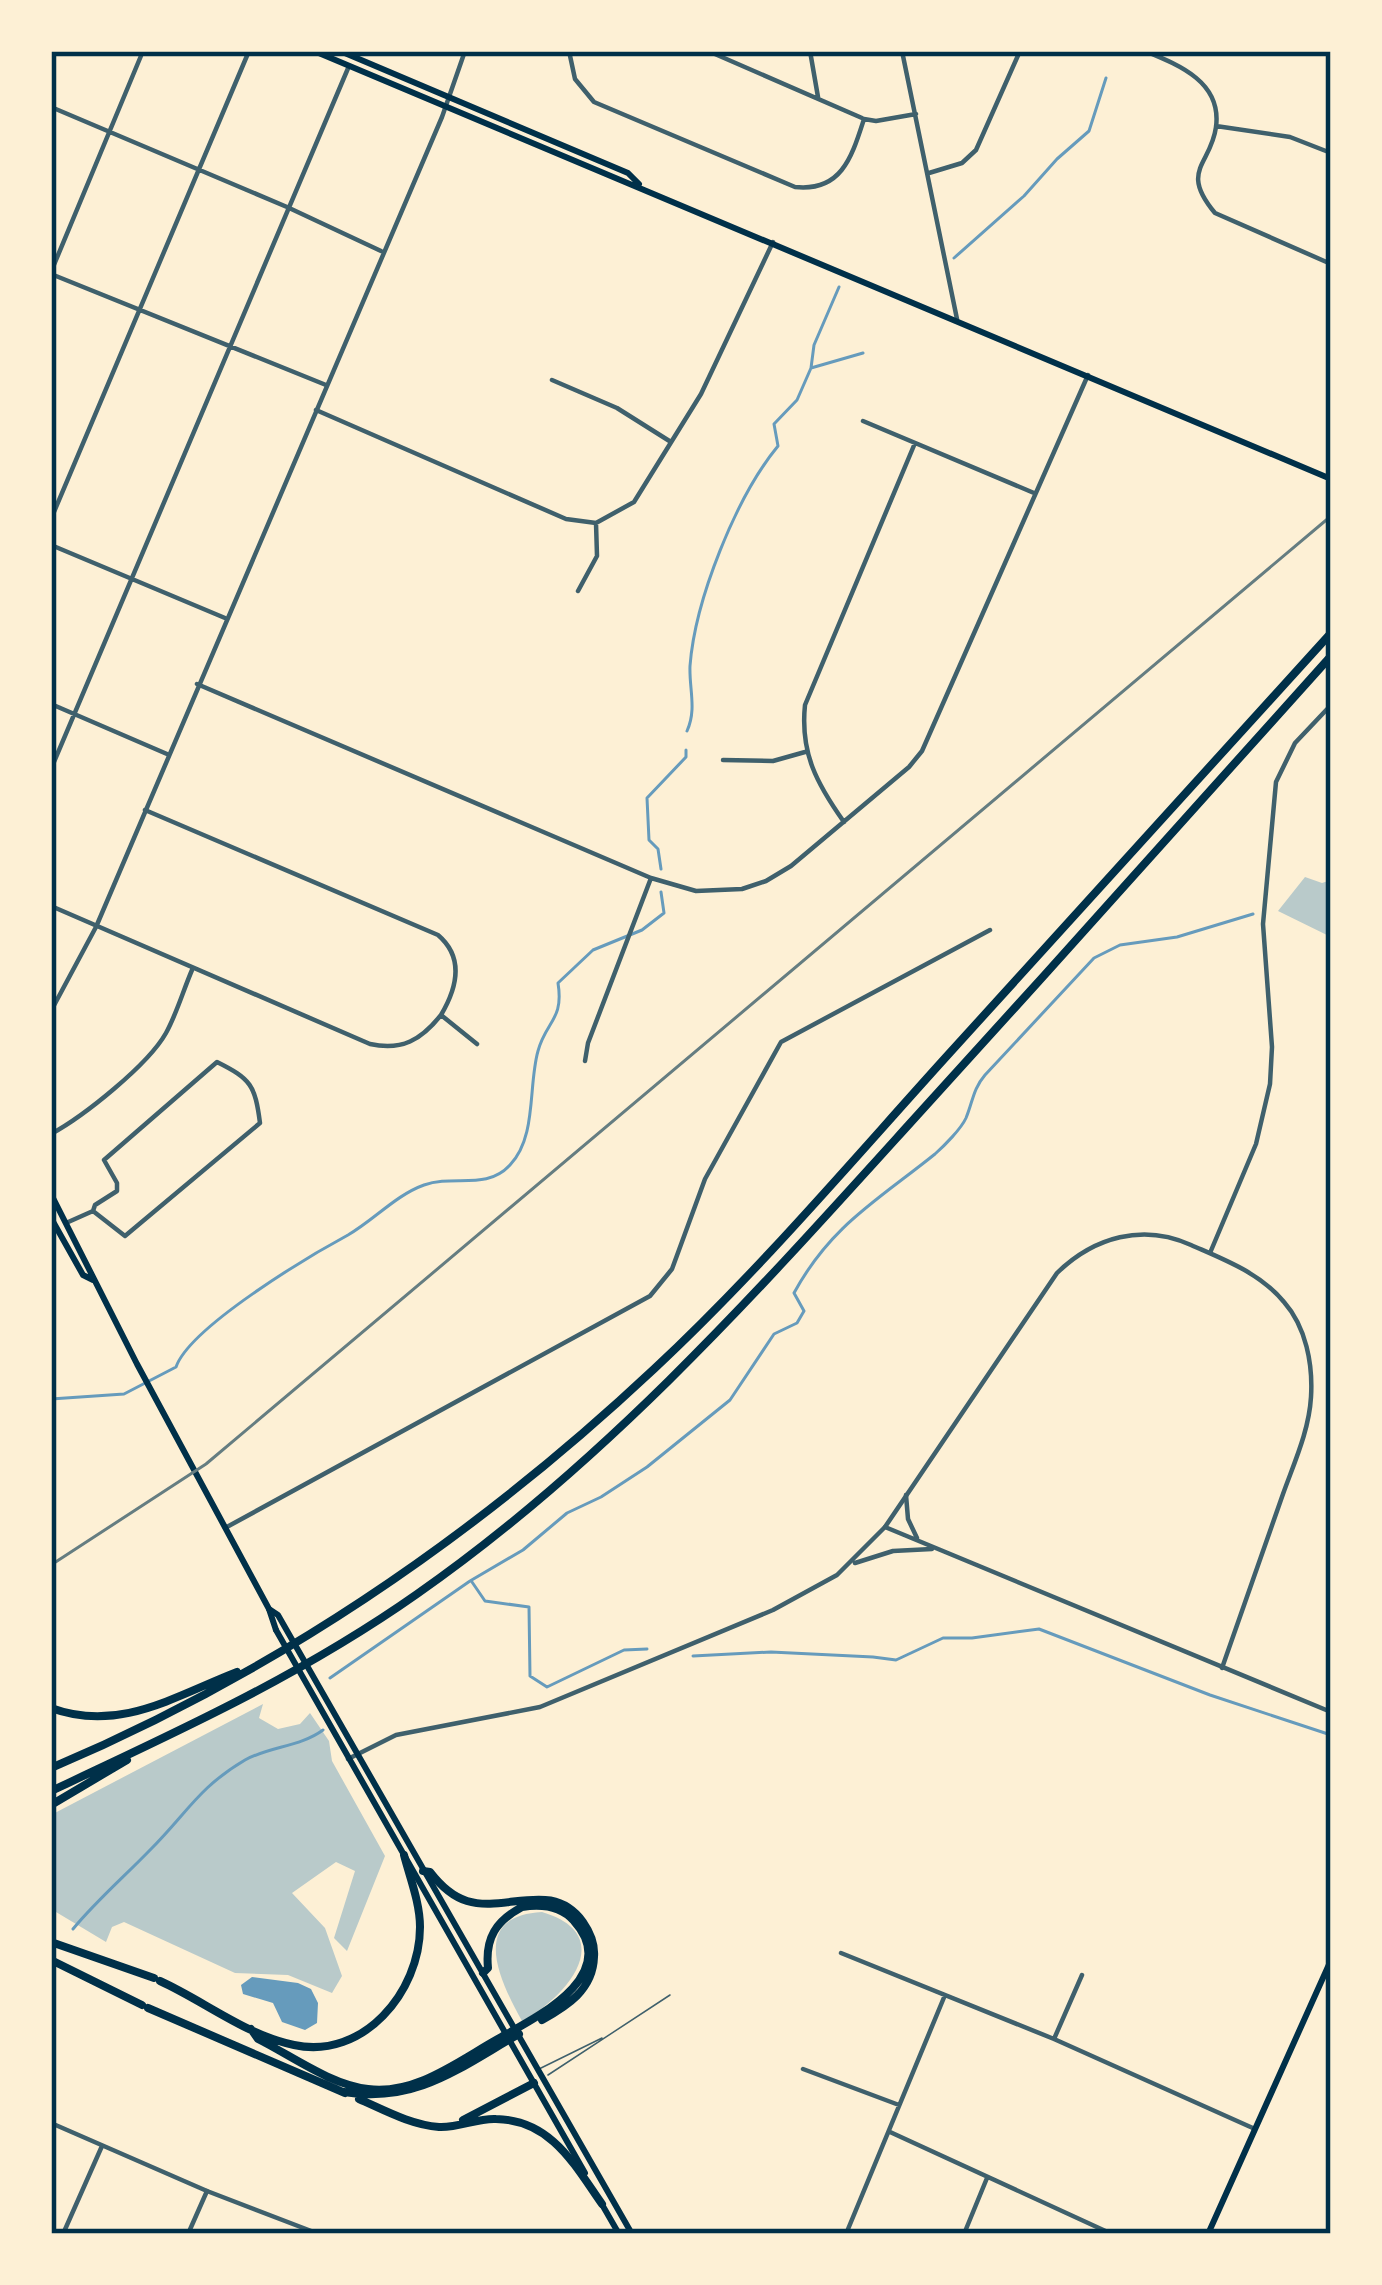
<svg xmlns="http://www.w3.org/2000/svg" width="1382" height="2285" font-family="Ubuntu,sans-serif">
  <rect width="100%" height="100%" fill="#fdf0d5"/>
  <path fill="#b9caca" d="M1305,877L1322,883L1331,880V937L1278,911Z
    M263,1704L259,1718L278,1729L300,1724L310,1713L329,1741L332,1761L385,1856L347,1951L334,1938L355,1871L336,1862L292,1893L325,1928L342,1976L332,1993L288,1975L235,1973L124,1922L112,1927L106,1942L51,1909V1815Z
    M542,1912C620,1935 566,1998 522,2021C501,1983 467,1916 542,1912Z"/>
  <path fill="#669bbc" d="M252,1977L298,1983L311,1989L318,2003L317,2023L305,2030L282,2022L273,2003L243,1994L241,1985Z"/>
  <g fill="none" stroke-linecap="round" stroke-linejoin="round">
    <path stroke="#669bbc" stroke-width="3" d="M954,258L1024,196L1057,159L1089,131L1106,78
      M811,368L814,345L839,287
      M687,731C697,709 689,689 690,666C695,600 736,497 778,446L774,424L797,400L811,368L863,353
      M661,869L658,849L649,840L647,798L686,757V750
      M51,1399L124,1394L176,1367C190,1327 309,1256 348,1235C374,1220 396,1195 424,1185C454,1174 486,1191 510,1165C537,1137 528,1086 538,1051C546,1021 564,1020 558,983L593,950L642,930L664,913L661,892
      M472,1582L485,1601L529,1607L530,1676L547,1687L624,1650L647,1649
      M693,1656L771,1652L873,1657L896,1660L943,1638H972L1039,1629L1210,1695L1331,1735
      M330,1678L470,1581L523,1550L567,1513L601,1497L647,1467L730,1400L774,1334L797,1323L804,1311L794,1293C831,1225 878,1200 935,1154C944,1146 961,1129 966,1118C973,1101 973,1089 985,1075L1094,958L1120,945L1177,937L1253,914
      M73,1929C97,1900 125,1876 151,1849C187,1813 199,1787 245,1760C270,1746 300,1747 323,1730"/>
    <path stroke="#3f606c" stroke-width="1.5" d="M539,2069L602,2038
      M548,2075L670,1995"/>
    <path stroke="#3f606c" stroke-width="4.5" d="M569,51L575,79L594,102L795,187C842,192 852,156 864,119L876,121L916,114
      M708,51L862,118
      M810,51L818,97
      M902,51L957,319
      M1145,51C1179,65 1222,82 1216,127C1211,165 1179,170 1215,213L1331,264
      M51,107L287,207L381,251
      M1216,126L1290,137L1331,153
      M929,173L962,163L976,150L1020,51
      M51,272L143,51
      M51,274L326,385
      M552,380L617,408L671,442
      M316,410L566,519L596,523L634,502L701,394L773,242
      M863,421L1034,493
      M51,519L249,51
      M51,545L225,618
      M578,591L597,556L596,523
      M197,684L651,878L696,891L742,889L766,881L791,866L909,767L922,751L1088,375
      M51,704L167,754
      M723,760L773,761L805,752
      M51,769L349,66
      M145,810L438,935C465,958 457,988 441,1015L477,1044
      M844,822C817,784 800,753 805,705L915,443
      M51,906L370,1044C402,1051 421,1040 441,1015
      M585,1061L588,1043L651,878
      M51,1134C84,1116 148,1065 166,1033C177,1013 183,991 192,970
      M66,1223L93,1211L95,1205L117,1191V1183L104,1160L217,1062C251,1079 255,1085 260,1123L125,1236L93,1211
      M1210,1253L1256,1144L1270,1084L1272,1047L1263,924L1276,782L1295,743L1331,705
      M885,1527L1057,1273C1094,1237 1143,1223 1191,1245C1225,1260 1260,1273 1284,1302C1306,1327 1313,1364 1311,1397C1309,1431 1294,1463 1283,1494C1263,1552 1242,1610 1222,1668
      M225,1528L650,1296L672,1269L705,1179L781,1042L990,930
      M841,1953L1054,2039L1255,2129
      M1054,2039L1082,1975
      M803,2069L899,2105
      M890,2132L1112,2234
      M51,2233L54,2234
      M63,2234L102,2146
      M188,2234L207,2191
      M846,2234L945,1995
      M964,2234L987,2178"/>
    <path stroke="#3f606c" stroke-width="4.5" d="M51,1011L96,927L442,117L465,51
      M906,1495L908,1519L917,1538
      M855,1563L893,1551L932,1549
      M348,1759L396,1735L540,1707L773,1610L837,1575L885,1527L1331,1712
      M51,2123L207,2191L319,2234"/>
    <path stroke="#003049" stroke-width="6" d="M1208,2234L1331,1960"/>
    <path stroke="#003049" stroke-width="6" d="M314,51L1331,479
      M340,51L628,173L639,184
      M269,1609L276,1630"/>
    <path stroke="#003049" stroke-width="6" d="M51,1194L137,1364L269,1609L278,1615L632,2234
      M51,1218L83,1275L93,1280
      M276,1630L585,2173
      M600,2201L619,2234"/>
    <path stroke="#003049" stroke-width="8" d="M51,1708C119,1733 175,1696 237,1672
      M51,1768C275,1673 477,1535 654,1369C758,1272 851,1162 946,1057C1074,915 1203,774 1331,633
      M51,1791C177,1732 302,1675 417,1594C606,1462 759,1290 913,1120C1053,966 1192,812 1331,656
      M51,1805L127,1760
      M423,1871L430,1872C440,1885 451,1896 467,1901C507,1913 552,1879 583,1922C590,1932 595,1945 594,1957C593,1990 567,2006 542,2020
      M51,1942L154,1978
      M51,1960L142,2005
      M160,1981C204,2001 246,2035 294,2045C363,2060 420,1992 420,1927C420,1903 410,1878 404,1855
      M148,2008L345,2093
      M251,2029L258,2039C292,2056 331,2085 368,2089C415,2095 457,2062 496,2040C533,2019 624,1976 574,1921C561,1906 541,1904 522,1907C496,1921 485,1938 488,1968L483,1973
      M344,2092C416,2104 459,2068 519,2034
      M359,2099C384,2110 411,2125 439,2127C459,2128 477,2118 496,2119C551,2120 574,2164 602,2204
      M463,2120L534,2083"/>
    <path stroke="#657d81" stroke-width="3" d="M51,1565L206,1464L1331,516"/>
  </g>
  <rect width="1382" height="2285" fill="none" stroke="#fdf0d5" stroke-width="108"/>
  <rect x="54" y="54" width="1274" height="2177" fill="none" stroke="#003049" stroke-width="4.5"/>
</svg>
